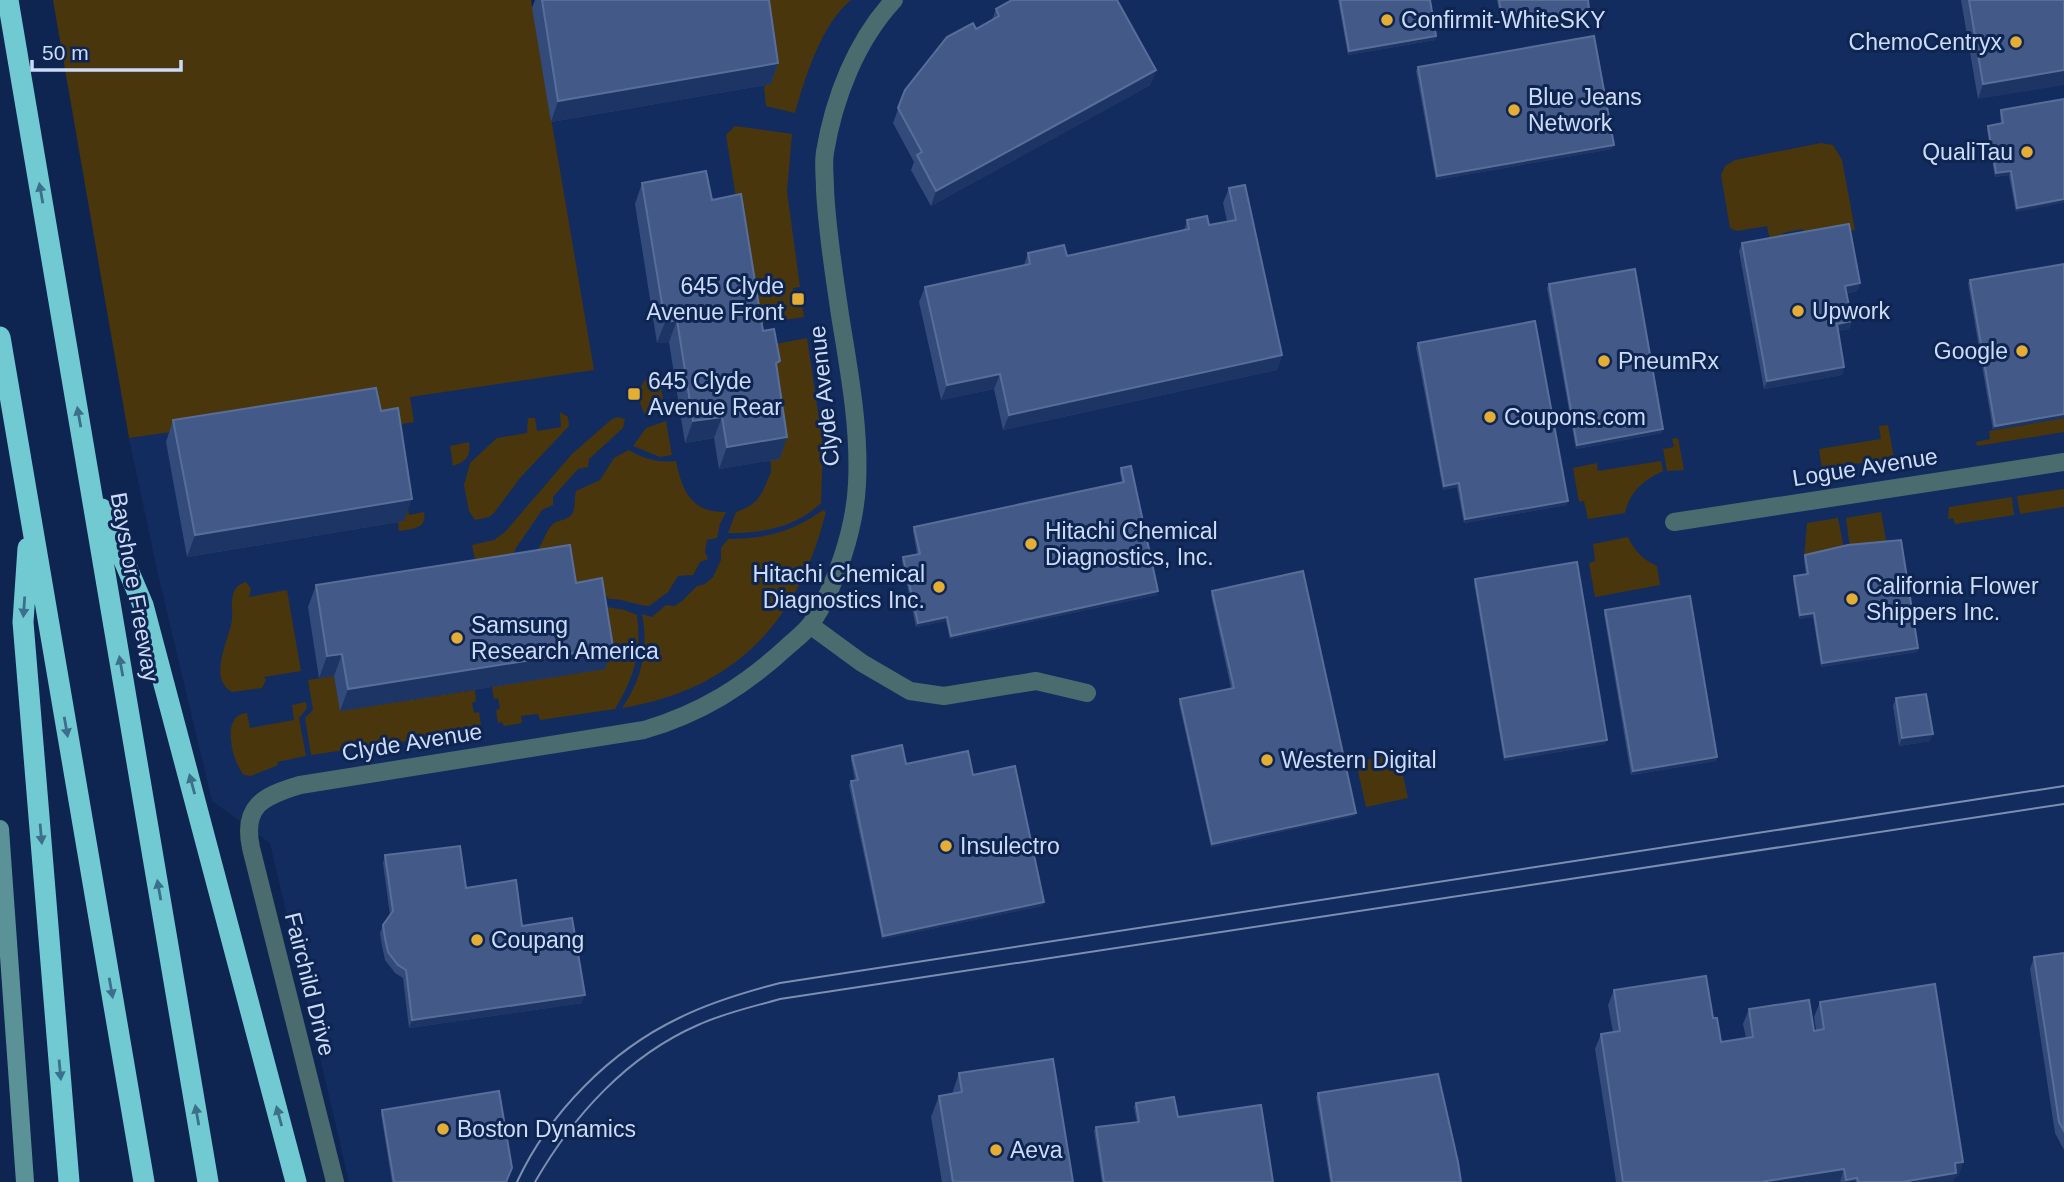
<svg xmlns="http://www.w3.org/2000/svg" width="2064" height="1182" font-family="Helvetica,sans-serif">
  <rect width="100%" height="100%" fill="#0f2551"/>
  <path fill="#132c5f" d="M579,0H2064V1182H349L270,843L212,801L158,574L129,438L581,365L566,210L532,8Z"/>
  <path fill="#49360c" d="M53,0H531L594,370L410,397L414,422L396,425L409,515L424,512C427,529 413,529 399,531L398,522L404,520L367,404L129,438Z
    M757,0H851C822,23 805,77 795,113L766,106L764,86L770,84Z
    M735,126L792,134L787,191L800,287L793,288L795,304L802,303L804,317L756,324L726,135Z
    M1821,143L1833,145L1842,160L1855,230L1806,239L1803,229L1783,233L1784,243L1771,245L1767,226L1737,231L1730,228L1721,175L1725,166L1735,160Z
    M807,338L823,446L821,503C794,528 764,533 728,533L736,512C760,504 762,493 771,472L765,346Z
    M655,372L659,374L664,406L650,415L644,413C636,398 639,379 655,372Z
    M560,412L568,417L569,426L520,478L494,513L489,517L475,520L469,511L464,485L470,463L497,438L527,433L528,418H535L537,431L561,427Z
    M618,417L625,419L623,428L589,459L588,467L578,469L553,497V505L542,510L516,548L509,563L477,570L472,545L494,540L505,532L572,454L612,419Z
    M2064,418V432L1977,446L1976,442L1990,439L1989,431Z
    M666,421L672,455L660,457L633,446L646,428Z
    M1888,425L1894,458L1822,469L1819,449L1881,439L1879,426Z
    M1678,438L1684,470L1667,471L1663,449L1674,447L1672,439Z
    M469,442C471,457 466,461 453,466L450,446Z
    M629,450C644,459 658,463 676,461C682,490 691,513 726,512L720,524L717,538L707,540L705,552L708,559L700,562L693,575L678,576L668,592L649,606C635,605 622,598 609,599L603,593L580,584L533,554C544,546 543,534 552,525C558,519 567,521 572,514C576,508 574,498 576,491L600,480L614,458Z
    M1661,461L1663,471C1644,480 1630,491 1625,513L1588,519L1584,501L1579,502L1573,468L1597,463L1598,471Z
    M2064,489V507L2020,514L2017,496Z
    M2012,497L2014,515L1955,524L1953,518L1948,519L1949,507Z
    M823,510L826,512L824,519C796,625 732,690 622,708C642,679 649,648 642,614L652,617L666,605L674,606L681,602L697,586L705,584L713,577L721,560V548L728,539C767,538 790,533 823,510Z
    M1881,512L1887,546L1850,548L1846,518Z
    M1838,518L1844,549L1804,559L1807,523Z
    M1628,537C1634,551 1644,560 1657,566L1660,585L1595,597L1589,563L1595,561L1593,544Z
    M246,582L251,589L249,597L287,590L301,671L264,677L266,680L262,688L232,692C207,678 229,641 232,620C233,611 230,601 234,592C236,586 240,584 246,582Z
    M606,607L625,610L637,615C642,651 634,678 615,709L540,720L538,714L521,716L522,723L504,726L502,722L498,723L496,710L500,709L498,698L494,699L492,687L605,669Z
    M334,676L341,711L475,690L476,701L472,703L474,713L479,712L481,725L476,726V731L311,755L305,718L313,710L308,680Z
    M306,702L307,708L299,718L306,756L277,762L278,765L251,776L244,775C232,762 220,714 247,713L250,728L294,720L292,705Z
    M1398,753L1408,798L1366,807L1356,762Z"/>
  <g fill="none" stroke-linecap="round" stroke-linejoin="round">
    <path stroke="#4a6c6e" stroke-width="18" d="M1674,522L2064,462
      M810,625L862,663L910,691L944,696L1036,681L1087,693
      M335,1182L251,848C242,806 263,796 300,785L644,730C701,713 745,686 788,646C796,639 805,632 811,624C836,587 855,528 857,484C860,428 849,371 840,315C834,273 827,232 825,189C825,177 823,164 825,152C834,98 856,41 894,0"/>
    <path stroke="#5b9297" stroke-width="18" d="M0,829L25,1182"/>
    <path stroke="#71cad2" stroke-width="21" d="M8,0L208,1182
      M0,337L144,1182
      M102,509L143,605L296,1182
      M28,548L23,622L69,1182"/>
    <path stroke="#7c8eb1" stroke-width="2" d="M517,1182C549,1113 610,1051 679,1018C711,1002 745,992 780,983L2064,786
      M535,1182C573,1116 627,1056 698,1025C724,1013 752,1007 780,999L2064,804"/>
  </g>
  <path fill="#334b7a" d="M535,0H769L778,63L771,84L551,122L532,8Z
    M1338,0H1430L1436,36L1435,40L1348,55Z
    M1497,0H1588L1589,9L1588,12L1502,27Z
    M1961,0H2064L1978,99Z
    M996,9L1156,70L1150,85L931,206L911,170L914,162L893,123L905,90L976,29L992,20Z
    M1418,67L1612,149L1436,180L1416,71Z
    M2064,99L2016,212L2009,175L1995,177L1987,130L1988,126L2001,124L2000,114L2001,110Z
    M642,183L712,200L777,369L787,437L780,459L719,469L714,438L685,443L669,342L657,343L635,204Z
    M1229,188L1282,355L1277,370L1003,430L994,389L941,400L919,302L925,287L1024,265L1028,253L1067,256L1184,231L1187,220L1209,225L1227,221L1223,203Z
    M1742,243L1860,283L1857,291L1847,293L1852,321L1849,329L1838,331L1844,367L1842,375L1764,389L1739,251Z
    M2064,264L1993,430L1968,283L1970,280Z
    M1549,284L1662,433L1576,449L1547,288Z
    M1418,343L1567,505L1464,523L1457,487L1443,490L1416,347Z
    M173,420L404,521L187,557L166,442Z
    M1121,468L1157,595L950,639L946,621L916,627L902,561L903,557L917,554L913,531L914,527L1122,483L1120,472Z
    M1805,555L1918,648L1917,652L1821,667L1813,617L1799,619L1793,580L1794,576L1806,574L1804,559Z
    M1475,579L1605,744L1504,761L1474,583Z
    M576,583L613,647L605,669L340,711L334,676L319,678L308,607L316,585Z
    M1212,591L1356,813L1354,816L1211,847L1179,703L1180,699L1231,688L1211,595Z
    M1605,610L1716,761L1631,775L1604,614Z
    M1896,698L1930,741L1899,746L1893,706Z
    M852,756L973,775L1044,902L1042,906L882,939L849,785L851,781L855,780L851,760Z
    M385,855L466,888L522,926L582,1003L409,1028L403,978L395,973L385,960L382,946L380,933L383,925L390,915L383,863Z
    M2064,953V1150L2055,1133L2030,969L2034,957Z
    M1614,990L1713,1018L1721,1042L1746,1038L1743,1024L1749,1009L1814,1031L1816,1030L1814,1017L1820,1002L1963,1162L1958,1177H1955L1953,1182H1616L1595,1049L1601,1034L1613,1032L1608,1005Z
    M959,1073L1073,1182H942L931,1117L939,1096L952,1094Z
    M1318,1093L1461,1182H1330L1316,1097Z
    M1136,1103L1178,1117L1273,1182H1102L1094,1131L1096,1127L1137,1123L1134,1107Z
    M382,1110L506,1182H392L381,1114Z"/>
  <path fill="#1d3564" d="M1589,9L1588,12L1502,27L1503,23Z
    M1436,36L1435,40L1348,55L1349,51Z
    M778,63L771,84L551,122L558,101Z
    M1156,70L1150,85L931,206L936,191Z
    M2064,70V85L1978,99L1983,84Z
    M1614,145L1612,149L1436,180L1437,176Z
    M2011,171L2009,175L1995,177L1996,173Z
    M2064,199V203L2016,212L2017,208Z
    M1860,283L1857,291L1843,293L1845,286Z
    M677,320L669,342L657,343L665,322Z
    M1852,321L1849,329L1834,332L1837,324Z
    M1282,355L1277,370L1003,430L1009,415Z
    M1844,367L1842,375L1764,389L1767,381Z
    M1000,374L994,389L941,400L947,385Z
    M2064,414V418L1993,430L1995,426Z
    M722,417L714,438L685,443L693,421Z
    M1663,429L1662,433L1576,449L1577,445Z
    M787,437L780,459L719,469L727,447Z
    M1459,483L1457,487L1443,490L1444,486Z
    M412,499L404,521L187,557L195,535Z
    M1568,501L1567,505L1464,523L1465,519Z
    M1158,591L1157,595L950,639L951,636Z
    M1814,613L1813,617L1799,619L1800,615Z
    M947,617L946,621L916,627L918,623Z
    M613,647L605,669L340,711L348,689Z
    M1918,648L1917,652L1821,667L1822,663Z
    M342,654L334,676L319,678L327,656Z
    M1933,734L1930,741L1899,746L1902,738Z
    M1607,740L1605,744L1504,761L1505,757Z
    M1717,757L1716,761L1631,775L1633,771Z
    M1356,813L1354,816L1211,847L1212,844Z
    M1044,902L1042,906L882,939L883,936Z
    M585,995L582,1003L409,1028L412,1020Z
    M1963,1162L1958,1177H1955L1953,1182H1902L1955,1163Z
    M1844,1169L1840,1182H1761Z
    M1857,1178L1856,1182H1845L1846,1180Z"/>
  <path fill="#435a88" stroke="#586e9a" stroke-width="2" d="M542,0H769L778,63L558,101Z
    M1012,0H1117L1156,70L936,191L917,155L922,152L898,108L905,90L947,37L973,23L976,29L999,16L996,9Z
    M1340,0H1430L1436,36L1349,51Z
    M1499,0H1588L1589,9L1503,23Z
    M1969,0H2064V70L1983,84Z
    M1594,36L1614,145L1437,176L1418,67Z
    M2064,99V199L2017,208L2011,171L1996,173L1988,126L2003,123L2001,110Z
    M706,171L712,200L741,194L763,331L774,329L780,361L776,363L787,437L727,447L722,417L693,421L677,320L665,322L642,183Z
    M1245,185L1282,355L1009,415L1000,374L947,385L925,287L1030,264L1028,253L1064,245L1067,256L1189,229L1187,220L1207,216L1209,225L1236,220L1229,188Z
    M1849,224L1860,283L1845,286L1852,321L1837,324L1844,367L1767,381L1742,243Z
    M2064,264V414L1995,426L1970,280Z
    M1635,269L1663,429L1577,445L1549,284Z
    M1535,321L1568,501L1465,519L1459,483L1444,486L1418,343Z
    M376,388L381,411L398,408L412,499L195,535L173,420Z
    M1131,466L1158,591L951,636L947,617L918,623L903,557L920,554L914,527L1124,482L1121,468Z
    M1901,540L1918,648L1822,663L1814,613L1800,615L1794,576L1808,574L1805,555L1848,545Z
    M570,545L576,583L602,578L613,647L348,689L342,654L327,656L316,585Z
    M1577,562L1607,740L1505,757L1475,579Z
    M1303,571L1356,813L1212,844L1180,699L1234,688L1212,591Z
    M1690,596L1717,757L1633,771L1605,610Z
    M1926,694L1933,734L1902,738L1896,698Z
    M902,745L906,764L968,751L973,775L1015,766L1044,902L883,936L851,781L858,780L852,756Z
    M460,846L466,888L516,880L522,926L572,918L585,995L412,1020L406,970L398,965L388,952L385,938L383,925L393,911L385,855Z
    M2064,953V1131L2059,1122L2034,957Z
    M1706,976L1713,1018H1717L1721,1042L1753,1037L1749,1009L1809,1000L1814,1031L1824,1029L1820,1002L1935,984L1963,1162L1955,1163L1956,1173L1902,1182H1858L1857,1178L1846,1180L1844,1169L1761,1182H1623L1601,1034L1620,1031L1614,990Z
    M1053,1059L1073,1182H953L939,1096L962,1092L959,1073Z
    M1438,1074L1458,1162L1461,1182H1332L1318,1093Z
    M499,1091L512,1168L506,1182H394L382,1110Z
    M1174,1097L1178,1117L1261,1105L1273,1182H1104L1096,1127L1139,1122L1136,1103Z"/>
  <defs><path id="oneway-solid" d="M-6-.8H1V-3.2L6.5 0L1 3.2V.8H-6Z" transform="scale(1.75)"/></defs>
  <g fill="#3b6f8b">
    <use href="#oneway-solid" transform="translate(41 193) rotate(-100)"/>
    <use href="#oneway-solid" transform="translate(79 417) rotate(-100)"/>
    <use href="#oneway-solid" transform="translate(24 607) rotate(94)"/>
    <use href="#oneway-solid" transform="translate(121 666) rotate(-100)"/>
    <use href="#oneway-solid" transform="translate(66 727) rotate(80)"/>
    <use href="#oneway-solid" transform="translate(192 784) rotate(-105)"/>
    <use href="#oneway-solid" transform="translate(41 834) rotate(85)"/>
    <use href="#oneway-solid" transform="translate(159 890) rotate(-100)"/>
    <use href="#oneway-solid" transform="translate(111 988) rotate(80)"/>
    <use href="#oneway-solid" transform="translate(60 1070) rotate(85)"/>
    <use href="#oneway-solid" transform="translate(197 1115) rotate(-100)"/>
    <use href="#oneway-solid" transform="translate(279 1116) rotate(-105)"/>
  </g>
  <g fill="#e4ae35" stroke="#0f2551" stroke-width="2.5">
    <circle cx="1387" cy="20" r="7"/>
    <circle cx="2016" cy="42" r="7"/>
    <circle cx="1514" cy="110" r="7"/>
    <circle cx="2027" cy="152" r="7"/>
    <rect x="791" y="292" width="14" height="14" rx="3.5"/>
    <circle cx="1798" cy="311" r="7"/>
    <circle cx="2022" cy="351" r="7"/>
    <circle cx="1604" cy="361" r="7"/>
    <rect x="627" y="387" width="14" height="14" rx="3.5"/>
    <circle cx="1490" cy="417" r="7"/>
    <circle cx="1031" cy="544" r="7"/>
    <circle cx="939" cy="587" r="7"/>
    <circle cx="1852" cy="599" r="7"/>
    <circle cx="457" cy="638" r="7"/>
    <circle cx="1267" cy="760" r="7"/>
    <circle cx="946" cy="846" r="7"/>
    <circle cx="477" cy="940" r="7"/>
    <circle cx="443" cy="1129" r="7"/>
    <circle cx="996" cy="1150" r="7"/>
  </g>
  <g text-anchor="middle" dominant-baseline="central" stroke-width="6" stroke-linejoin="round" paint-order="stroke">
    <g font-size="23" fill="#ccdbf8" stroke="#0f2551" text-anchor="start">
      <text x="1401" y="20">Confirmit-WhiteSKY</text>
      <text x="2002" y="42" text-anchor="end">ChemoCentryx</text>
      <text x="1528" y="97">Blue Jeans<tspan x="1528" dy="26">Network</tspan></text>
      <text x="2013" y="152" text-anchor="end">QualiTau</text>
      <text x="784" y="286" text-anchor="end">645 Clyde<tspan x="784" dy="26">Avenue Front</tspan></text>
      <text x="1812" y="311">Upwork</text>
      <text x="2008" y="351" text-anchor="end">Google</text>
      <text x="1618" y="361">PneumRx</text>
      <text x="648" y="381">645 Clyde<tspan x="648" dy="26">Avenue Rear</tspan></text>
      <text x="1504" y="417">Coupons.com</text>
      <text x="1045" y="531">Hitachi Chemical<tspan x="1045" dy="26">Diagnostics, Inc.</tspan></text>
      <text x="925" y="574" text-anchor="end">Hitachi Chemical<tspan x="925" dy="26">Diagnostics Inc.</tspan></text>
      <text x="1866" y="586">California Flower<tspan x="1866" dy="26">Shippers Inc.</tspan></text>
      <text x="471" y="625">Samsung<tspan x="471" dy="26">Research America</tspan></text>
      <text x="1281" y="760">Western Digital</text>
      <text x="960" y="846">Insulectro</text>
      <text x="491" y="940">Coupang</text>
      <text x="457" y="1129">Boston Dynamics</text>
      <text x="1010" y="1150">Aeva</text>
    </g>
    <g font-size="23" fill="#ccdbf8" stroke="#0f2551">
      <text transform="translate(824 396) rotate(-96)">Clyde Avenue</text>
      <text transform="translate(1865 467) rotate(-9)">Logue Avenue</text>
      <text transform="translate(135 587) rotate(80)">Bayshore Freeway</text>
      <text transform="translate(412 742) rotate(-9)">Clyde Avenue</text>
      <text transform="translate(310 984) rotate(76)">Fairchild Drive</text>
    </g>
  </g>
  <path d="M32 60v10h149v-10" fill="none" stroke="#ccdbf8" stroke-width="3.5"/>
  <text x="42" y="60" font-size="21" fill="#ccdbf8" stroke="#0f2551" stroke-width="5" paint-order="stroke">50 m</text>
</svg>
